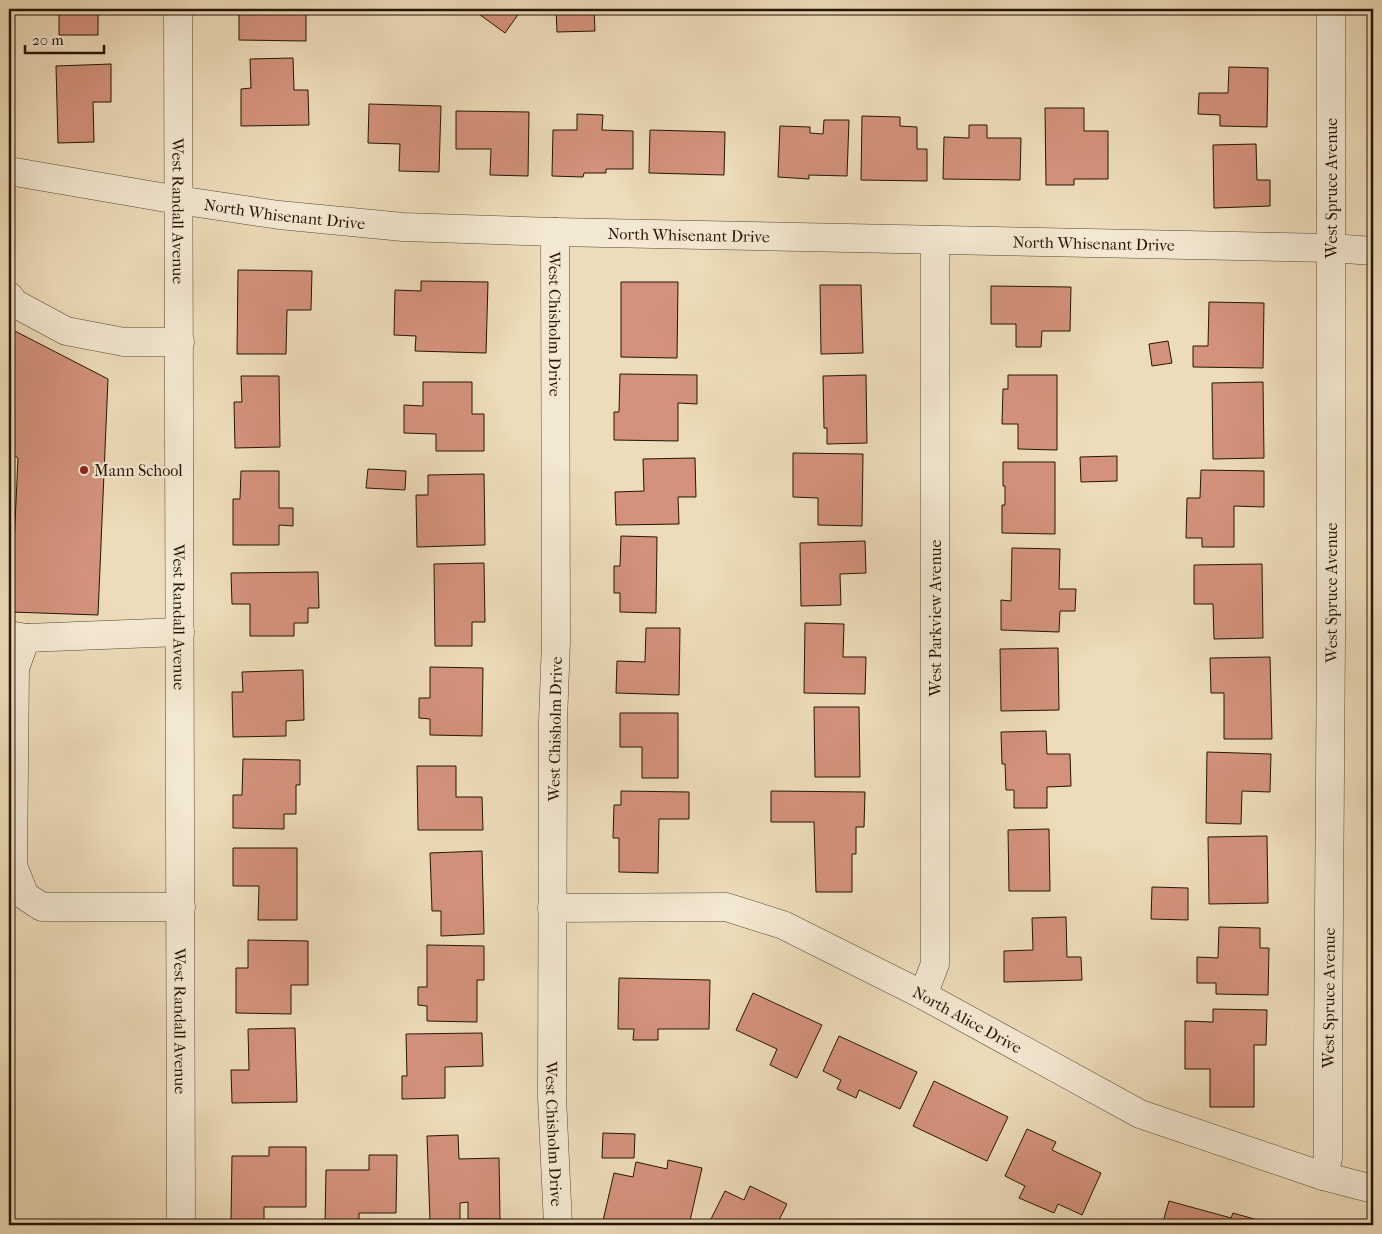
<svg xmlns="http://www.w3.org/2000/svg" width="1382" height="1234" font-family="'IM FELL French Canon',serif">
  <rect width="100%" height="100%" fill="#eddcb9"/>
  <filter id="stains"><feTurbulence type="fractalNoise" baseFrequency=".004" numOctaves="4"/><feColorMatrix values="0 0 0 0 .2 0 0 0 0 .09 0 0 0 0 .02 0 0 0 .5 -.17"/></filter>
  <radialGradient id="worn" r=".72"><stop offset=".6" stop-color="#630" stop-opacity="0"/><stop offset="1" stop-color="#630" stop-opacity=".3"/></radialGradient>
  <path fill="#d4927c" stroke="#241503" d="M59,9H98V35H59Z
    M239,9L306,10V41L239,40Z
    M472,9H522L505,33Z
    M556,9H594L595,31L557,32Z
    M293,58L294,90H308L309,125L241,126V89L251,88L250,59Z
    M111,64V102H93L94,142L58,143L56,66Z
    M1229,67L1268,68L1267,127L1220,126V115L1198,114L1199,93H1228Z
    M369,104L441,106L439,172L399,171L400,144L368,143Z
    M1045,108H1084V131H1108V179H1074V185H1046Z
    M456,111L529,112L528,176L490,175L491,149H456Z
    M577,114L603,115L602,130L633,131V169H606V173H584L583,177L552,176L553,130H577Z
    M862,116L900,117V126L917,127V149H927V181L861,180Z
    M824,120H849L847,176L809,175V179L778,177L780,126L810,127V133L823,134Z
    M969,125H987V138H1021L1020,180L943,179L944,137L969,138Z
    M650,130L725,132L724,175L649,173Z
    M1256,144L1257,180H1270V206L1214,208L1213,145Z
    M238,270L312,271L311,310H287L286,354H237Z
    M421,281L488,282L486,353L415,351L416,336L394,335L395,290L421,291Z
    M621,282H678L677,358L621,357Z
    M820,285H861L863,353L821,354Z
    M991,286L1071,287L1070,331H1042L1041,347H1016V324H991Z
    M1209,302L1264,303L1263,368L1193,367V346H1208Z
    M9,328L108,379L98,615L11,612L18,458L15,456L9,468Z
    M1168,341L1172,363L1152,366L1149,344Z
    M620,374L697,375V404L678,403V441L614,440V412H619Z
    M866,375L867,443L827,444V428H824L823,376Z
    M1008,375H1057V450L1018,449V424H1002L1003,389H1008Z
    M241,376H279L280,447L235,448L234,402H242Z
    M423,382H472V414H484V451H436V434L404,433V405L423,406Z
    M1263,382L1264,458L1213,459L1212,383Z
    M793,453L863,454L862,526L818,525V498L793,497Z
    M1117,456V481L1081,482L1080,457Z
    M695,458L696,497H678L679,524L616,525L615,492L644,491L643,459Z
    M1003,462H1055V534L1002,533V505H1005V486H1003Z
    M368,469L406,471L405,490L366,488Z
    M1201,470L1264,471V507L1234,506V547H1202V538H1186L1187,498H1200Z
    M241,471H279V508H293V526L279,525V545H233V499H240Z
    M484,474L485,545L417,547L416,495H428V475Z
    M621,536L657,537L656,613L620,612V593H614V566H620Z
    M865,541L866,573L840,574L841,605L801,606L800,543Z
    M1012,548L1060,549L1059,589H1076L1075,611H1060L1059,632L1001,630V600L1011,601Z
    M484,563L485,622H472V646H435L434,564Z
    M1262,564L1263,638L1214,639L1213,604H1194V565Z
    M318,572L319,608H308V623H294V636H250V604H232L231,573Z
    M805,623L844,624L843,657H866L865,694L804,693Z
    M646,628H680L679,695L616,693L617,661L645,662Z
    M1058,648L1059,710L1001,711L1000,649Z
    M1270,657L1272,739H1224V693H1211L1210,658Z
    M430,667L483,668L482,736L430,735V719L419,718V698H430Z
    M303,670L304,720L286,721V736L233,737L232,692H243L242,672Z
    M814,707H859L860,777H815Z
    M620,713H678V778H642V747H620Z
    M1046,731L1047,754H1070L1071,786L1047,787V808H1014V790H1006L1005,764H1002L1001,732Z
    M1207,752L1271,754L1270,792L1242,791L1241,824L1206,823Z
    M243,759L300,760V785H296V814H284V829L233,828V795H242Z
    M417,766H456V797H482L483,830H418Z
    M621,791L689,792V819H659L658,873L619,872V838H613L614,805H621Z
    M771,791L865,792L864,827H856V854H852V892H816L814,822H771Z
    M1049,829L1050,891H1009L1008,830Z
    M1267,836L1268,903L1209,904L1208,837Z
    M233,848H297V920H258L259,886H233Z
    M482,851L484,934L441,936V911H432L430,853Z
    M1152,887L1188,888V920L1151,919Z
    M1066,917L1067,957H1081L1082,980L1004,982V951L1033,950L1032,918Z
    M1219,927L1260,928V948H1269L1268,995L1216,994V983H1197V957L1218,958Z
    M248,940L308,941V985H291V1014L236,1013V968H248Z
    M427,945L484,946V980H477V1022L427,1021V1006L418,1005V987H427Z
    M619,978L710,980L709,1029H658V1040H633L634,1029H618Z
    M753,993L822,1025L797,1078L770,1065L777,1049L736,1030Z
    M1213,1009L1267,1010L1266,1045H1254V1107H1210V1069H1185V1021L1213,1022Z
    M295,1028L297,1102L232,1103L231,1070H249L248,1029Z
    M482,1033L483,1066L445,1067V1098L402,1099V1076H407L406,1034Z
    M839,1036L917,1072L900,1109L859,1090L856,1098L837,1089L841,1080L823,1071Z
    M934,1081L1008,1117L987,1161L913,1126Z
    M1027,1129L1056,1142L1052,1150L1101,1173L1082,1215L1058,1204L1054,1213L1019,1198L1025,1186L1005,1176Z
    M603,1133L635,1134L634,1158H602Z
    M458,1135L459,1159L499,1158L500,1219H468V1202L460,1203V1220L430,1221L427,1136Z
    M269,1147H306V1207H264V1221H231L232,1156H269Z
    M369,1155H397L396,1213H359V1224H325L326,1170H369Z
    M668,1160L702,1168L689,1225H602L614,1173L633,1177L636,1162L667,1169Z
    M750,1186L787,1204L779,1220L788,1225H708L725,1191L744,1200Z
    M1169,1201L1231,1218L1233,1213L1268,1223V1225H1162Z"/>
  <g fill="none" stroke-linecap="round" stroke-linejoin="round">
    <g stroke="#564730" stroke-width="29">
      <g id="minor">
        <path id="s1" d="M178,9L181,1225"/>
        <path id="s2" d="M9,171L178,200L279,215L403,227L555,232L1331,248L1373,251"/>
        <path id="s3" d="M555,232L556,641L553,721L552,1097L558,1225"/>
        <path d="M9,296L14,303L66,331L124,342H180"/>
        <path d="M9,635L26,638L180,632"/>
        <path d="M26,638L15,668L13,866L25,896L42,907H181"/>
        <path id="s4" d="M552,908L726,907L783,925L923,995L1140,1114L1323,1176L1373,1189"/>
        <path d="M923,995L935,964V240"/>
        <path id="s5" d="M1323,1176L1328,1158V1055L1331,636V9"/>
      </g>
    </g>
    <use href="#minor" stroke="#f3e8d2" stroke-width="28"/>
  </g>
  <circle fill="#8f2418" stroke="#f3e8d2" stroke-width="2" cx="84" cy="470" r="5"/>
  <g text-anchor="middle" dominant-baseline="central" stroke-width="4.5" stroke-linejoin="round" paint-order="stroke">
    <g font-size="16" fill="#241503" stroke="#f3e8d2">
      <text transform="translate(1331 188) rotate(-90)">West Spruce Avenue</text>
      <text stroke="none"><textPath href="#s1" startOffset="202">West Randall Avenue</textPath></text>
      <text stroke="none"><textPath href="#s2" startOffset="279">North Whisenant Drive</textPath></text>
      <text stroke="none"><textPath href="#s2" startOffset="684">North Whisenant Drive</textPath></text>
      <text stroke="none"><textPath href="#s2" startOffset="1089">North Whisenant Drive</textPath></text>
      <text stroke="none"><textPath href="#s3" startOffset="92">West Chisholm Drive</textPath></text>
      <text stroke="none"><textPath href="#s5" startOffset="584">West Spruce Avenue</textPath></text>
      <text stroke="none"><textPath href="#s1" startOffset="608">West Randall Avenue</textPath></text>
      <text transform="translate(935 618) rotate(-90)">West Parkview Avenue</text>
      <text transform="translate(555 729) rotate(-89)">West Chisholm Drive</text>
      <text stroke="none"><textPath href="#s5" startOffset="179">West Spruce Avenue</textPath></text>
      <text stroke="none"><textPath href="#s4" startOffset="441">North Alice Drive</textPath></text>
      <text stroke="none"><textPath href="#s1" startOffset="1012">West Randall Avenue</textPath></text>
      <text stroke="none"><textPath href="#s3" startOffset="902">West Chisholm Drive</textPath></text>
    </g>
    <g font-size="16" fill="#241503" stroke="#f3e8d2" text-anchor="start">
      <text x="94" y="470">Mann School</text>
    </g>
  </g>
  <rect width="1382" height="1234" fill="none" stroke="#eddcb9" stroke-width="30"/>
  <rect x="10" y="10" width="1362" height="1214" fill="none" stroke="#241503" stroke-width="2.5"/>
  <rect x="15" y="15" width="1352" height="1204" fill="none" stroke="#241503"/>
  <path d="M25 45v8h79v-8" fill="none" stroke="#241503" stroke-width="2.5"/>
  <text x="32" y="45" font-size="15" fill="#241503" stroke="#f3e8d2" stroke-width="4" paint-order="stroke">20 m</text>
  <rect width="100%" height="100%" filter="url(#stains)"/>
  <rect width="100%" height="100%" fill="url(#worn)"/>
</svg>
